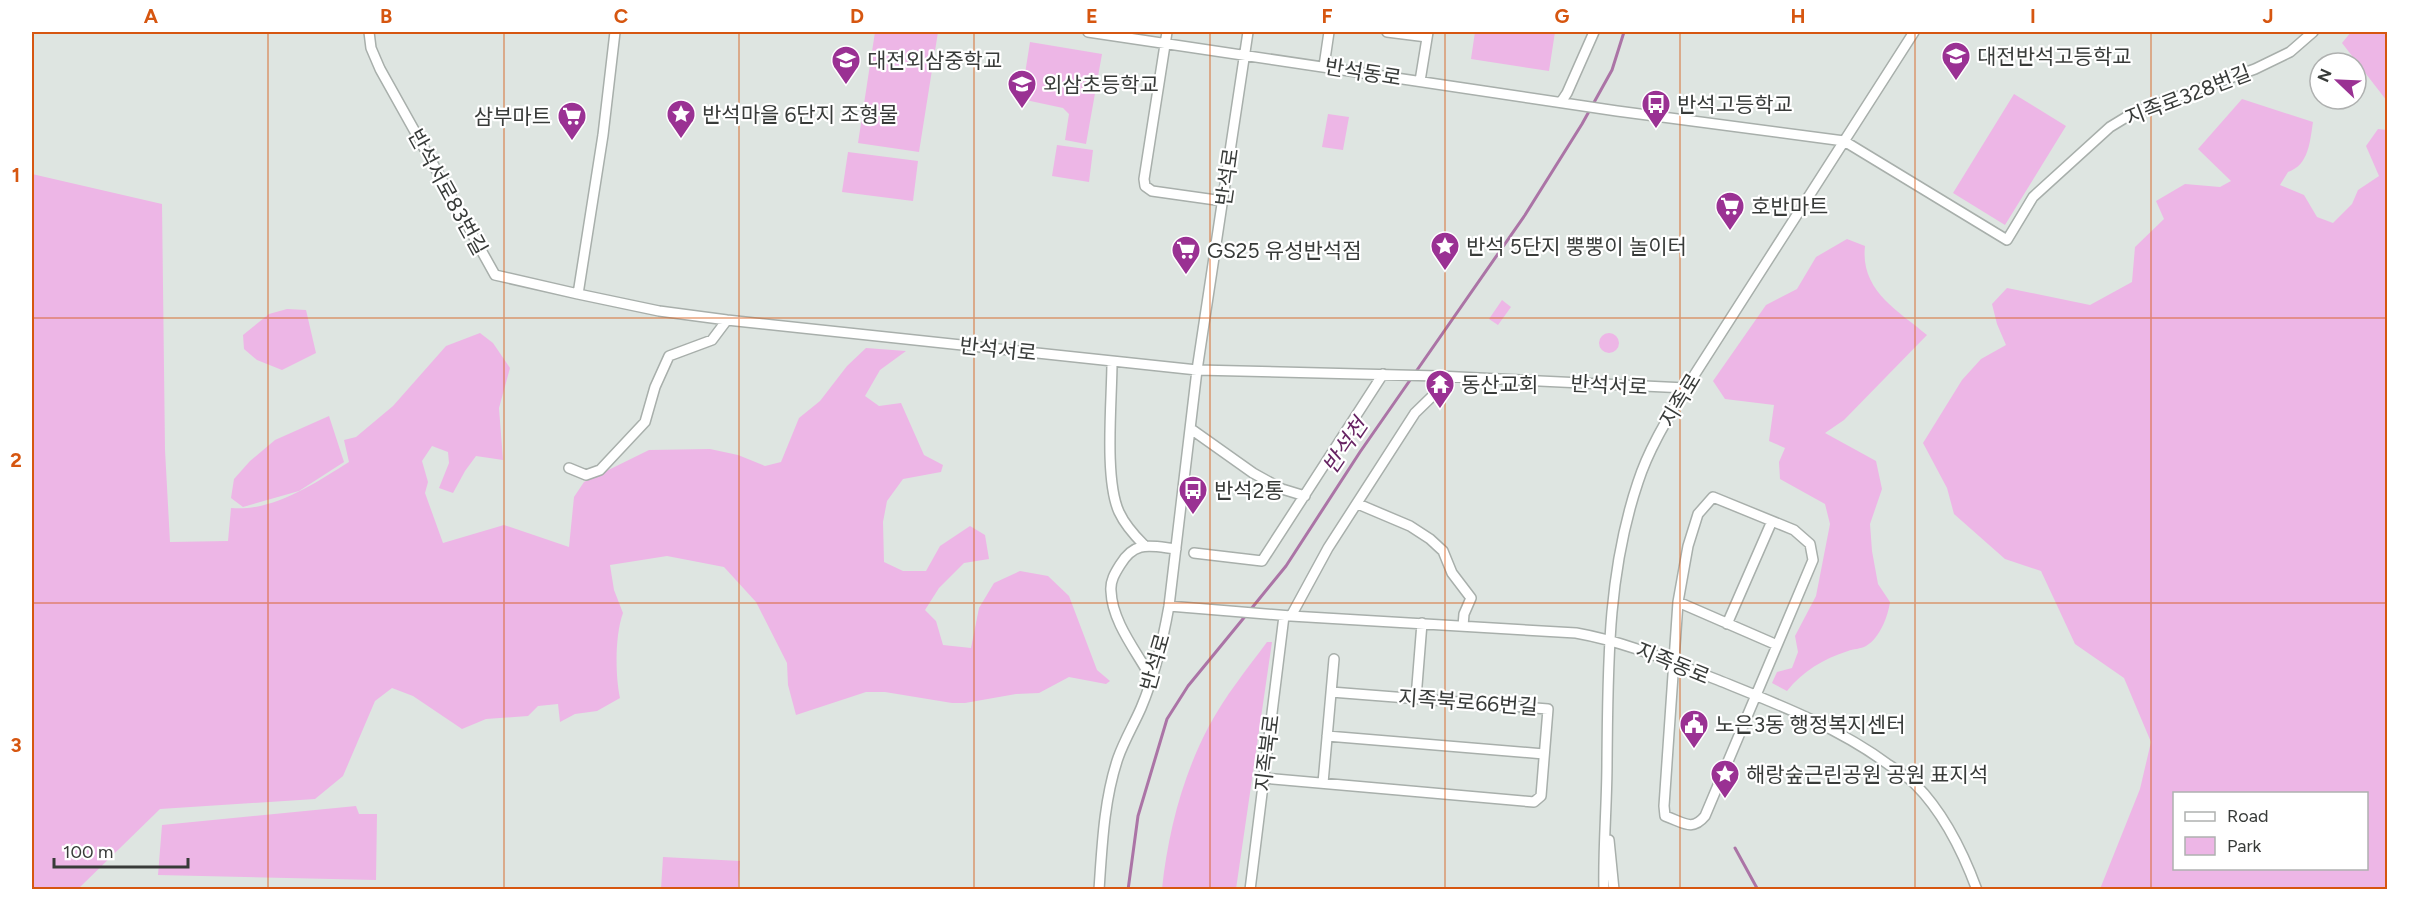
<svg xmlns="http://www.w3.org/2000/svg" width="2419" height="921" font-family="Figtree,'Noto Sans KR',sans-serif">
  <rect width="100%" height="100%" fill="#dee5e1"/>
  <path fill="#edb6e6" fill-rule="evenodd" d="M875,32H938L919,152L858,143Z
    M1475,32H1555L1549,71L1471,59Z
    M2351,32H2387V101L2342,43Z
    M1030,42L1102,54L1086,144L1065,140L1069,114L1063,108L1021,99Z
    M2014,94L2066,126L2005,225L1953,193Z
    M2242,99L2313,122C2310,141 2309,165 2288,172L2280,185L2304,195L2317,217L2333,223L2352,204L2358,190L2379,176L2366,146L2378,129L2387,130V889H2100L2140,789L2151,742L2124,678L2075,644L2041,571L2005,559L1954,514L1947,488L1923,443L1962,380L1981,359L2006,345L1997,324L1992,304L2007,288L2090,305L2132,282L2135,247L2164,219L2156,201L2185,184L2220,187L2231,181L2198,149ZM2174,794H2366V868H2174Z
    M1328,114L1349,117L1343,150L1322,147Z
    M1057,145L1093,150L1089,182L1052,176Z
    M848,152L918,161L913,201L842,192Z
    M32,174L162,204L165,450L170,542L228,541L231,508C273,512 315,483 349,462L344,440L356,437L393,406L446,346L480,333L493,343L510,368L499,408L503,460L476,456L465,471L453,493L439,488L449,463L448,452L432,446L422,461L428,482L425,493L443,543L504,525L569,547L574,497L584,482L649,450L710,449L738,455L765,466L781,462L799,418L820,401L847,366L866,348L906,351L880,370L865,396L879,406L901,403L924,455L943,465L941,472L903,479L887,501L883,522L884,562L903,571H926L940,546L970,526L985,535L989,559L964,563L939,588L925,610L936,621L943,645L971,648L979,608L994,583L1020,571L1048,576L1069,596L1097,670L1110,681L1106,684L1069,677L1039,693L1016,694L965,703H952L885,692H866L796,715L788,685L787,663L756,602L724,567L667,556L610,565L614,590L623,613C615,635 615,674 620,698L597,711L575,714L560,722L558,704L538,706L528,716L486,719L462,729L413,696L392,688L375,701L343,776L315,799L160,809L78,889L32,890Z
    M1847,239L1865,246C1860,290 1897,310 1927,335L1844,420L1825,433L1876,461L1882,489L1870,524L1872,551L1878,584L1890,602C1888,616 1880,638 1866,646C1861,649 1853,649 1848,651C1823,659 1803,671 1787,691L1772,683L1777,672L1792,668L1798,652L1795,636L1816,596L1830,524L1825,504L1780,479L1779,462L1785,448L1769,441L1774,405L1725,399L1713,381L1766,305L1797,289L1816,257Z
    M1502,300L1511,307L1498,325L1489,319Z
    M287,309L306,310L316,353L282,370L257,360L244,349L243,335L269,314Z
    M1599 343a10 10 0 1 1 20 0a10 10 0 1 1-20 0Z
    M329,416L344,462L299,491L243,507L231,498L234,479L250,461L275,440Z
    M1267,642H1272L1236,889H1162C1168,833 1182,777 1209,726C1225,696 1247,669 1267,642Z
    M356,806L359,814H377L376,880L158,875L162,825Z
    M663,857L740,861L738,889H661Z"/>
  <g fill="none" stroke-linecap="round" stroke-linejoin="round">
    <path stroke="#ab74a6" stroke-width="3" d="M1251,609L1286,566L1360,452L1525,215L1582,124L1612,70L1624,32
      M1735,848L1758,890
      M1128,890L1138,816L1167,719L1188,686L1247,614"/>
    <g stroke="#a8afab" stroke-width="12">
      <path id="minor" d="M369,32L371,48L380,69L495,275L578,294
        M615,32L603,135L578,294L659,311L727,320L1197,370L1438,376L1686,388
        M1088,32L1617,111L1844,141L2007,240L2033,197L2110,127L2133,113L2255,69L2290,52L2313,32
        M1167,32L1144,179L1145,186L1152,191L1223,201
        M1387,32L1427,37
        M1324,66L1329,32
        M1420,81L1428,32
        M1561,102L1567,93L1594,32
        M1112,362C1112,400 1104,479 1119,512C1125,525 1134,535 1144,545
        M1191,429L1253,473L1282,489L1305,496
        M569,468L586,475L600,470L645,422L655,387L669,356L712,340L727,320
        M1713,497L1794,530L1810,544L1813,560L1705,816C1692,832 1683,822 1665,816L1664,806L1678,602L1688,546L1698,514Z
        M1358,504L1410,526L1430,539L1443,551L1452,573L1471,598L1464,614L1463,626
        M1194,553L1262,561L1383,374
        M1678,602L1777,645
        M1169,606L1291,616L1576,633C1627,642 1671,662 1718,680C1777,704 1838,727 1889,765C1898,771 1908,777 1915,784C1944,813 1963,852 1977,890
        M1291,616L1328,548L1415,413L1452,377
        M1727,624L1772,521
        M1151,678C1137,652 1112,622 1111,591C1110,581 1115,573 1120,565C1135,540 1150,546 1176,549
        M1416,698L1422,623
        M1327,736L1544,754
        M1263,778L1534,802L1541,796L1548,709L1331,692
        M1323,783L1334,659
        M1609,840L1614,890
        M1099,890C1102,846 1104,799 1118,758C1124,741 1134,724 1141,708C1155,675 1163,640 1169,606L1197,370L1248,32
        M1250,890L1284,616
        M1604,890C1603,847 1607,804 1607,762C1608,666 1607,574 1638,482C1649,448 1668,418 1686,388L1914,32"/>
    </g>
    <use href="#minor" stroke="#fff" stroke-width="9"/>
  </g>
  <path fill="none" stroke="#d65610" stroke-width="1.5" stroke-opacity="0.55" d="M268,32V890M504,32V890M739,32V890M974,32V890M1210,32V890M1445,32V890M1680,32V890M1915,32V890M2151,32V890M32,318H2388M32,603H2388"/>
  <defs>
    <g id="school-pin" transform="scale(1.5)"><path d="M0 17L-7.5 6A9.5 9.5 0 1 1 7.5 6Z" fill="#9a3193" stroke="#fff"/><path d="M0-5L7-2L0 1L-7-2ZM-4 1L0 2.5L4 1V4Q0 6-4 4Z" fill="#fff"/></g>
    <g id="bus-pin" transform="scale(1.5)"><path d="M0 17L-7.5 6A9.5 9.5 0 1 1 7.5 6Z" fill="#9a3193" stroke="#fff"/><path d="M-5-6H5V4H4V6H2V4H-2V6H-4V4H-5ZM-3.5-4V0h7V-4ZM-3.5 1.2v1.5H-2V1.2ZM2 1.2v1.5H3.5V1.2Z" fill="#fff"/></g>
    <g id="sight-pin" transform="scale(1.5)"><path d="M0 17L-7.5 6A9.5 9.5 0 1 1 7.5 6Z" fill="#9a3193" stroke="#fff"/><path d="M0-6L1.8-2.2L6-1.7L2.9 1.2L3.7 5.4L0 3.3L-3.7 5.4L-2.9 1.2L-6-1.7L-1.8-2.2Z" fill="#fff"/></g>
    <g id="supermarket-pin" transform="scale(1.5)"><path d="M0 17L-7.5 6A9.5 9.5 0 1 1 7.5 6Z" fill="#9a3193" stroke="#fff"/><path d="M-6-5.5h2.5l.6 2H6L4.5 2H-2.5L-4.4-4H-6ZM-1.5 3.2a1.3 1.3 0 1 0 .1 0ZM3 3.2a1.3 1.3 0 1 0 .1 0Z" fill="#fff"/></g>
    <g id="temple-pin" transform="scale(1.5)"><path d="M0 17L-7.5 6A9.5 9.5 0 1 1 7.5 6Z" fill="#9a3193" stroke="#fff"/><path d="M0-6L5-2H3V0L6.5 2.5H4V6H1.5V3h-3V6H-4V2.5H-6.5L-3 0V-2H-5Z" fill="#fff"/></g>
    <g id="civic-pin" transform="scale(1.5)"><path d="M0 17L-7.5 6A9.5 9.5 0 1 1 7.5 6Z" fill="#9a3193" stroke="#fff"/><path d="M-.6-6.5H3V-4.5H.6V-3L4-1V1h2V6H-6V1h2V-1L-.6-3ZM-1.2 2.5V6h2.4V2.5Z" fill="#fff"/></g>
  </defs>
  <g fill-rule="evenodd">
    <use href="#school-pin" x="1956" y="56"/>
    <use href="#school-pin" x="846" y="60"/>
    <use href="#school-pin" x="1022" y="84"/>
    <use href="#bus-pin" x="1656" y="104"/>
    <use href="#sight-pin" x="681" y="114"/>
    <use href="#supermarket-pin" x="572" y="116"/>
    <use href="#supermarket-pin" x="1730" y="206"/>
    <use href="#sight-pin" x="1445" y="246"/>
    <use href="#supermarket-pin" x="1186" y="250"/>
    <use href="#temple-pin" x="1440" y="384"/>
    <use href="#bus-pin" x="1193" y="490"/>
    <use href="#civic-pin" x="1694" y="724"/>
    <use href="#sight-pin" x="1725" y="774"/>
  </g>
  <g text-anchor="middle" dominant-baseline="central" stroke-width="4.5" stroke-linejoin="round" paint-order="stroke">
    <g font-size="21" fill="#383b39" stroke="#fff" text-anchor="start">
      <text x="1977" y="56">대전반석고등학교</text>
      <text x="867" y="60">대전외삼중학교</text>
      <text x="1043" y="84">외삼초등학교</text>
      <text x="1677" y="104">반석고등학교</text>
      <text x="702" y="114">반석마을 6단지 조형물</text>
      <text x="551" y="116" text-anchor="end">삼부마트</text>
      <text x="1751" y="206">호반마트</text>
      <text x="1466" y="246">반석 5단지 뿡뿡이 놀이터</text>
      <text x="1207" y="250">GS25 유성반석점</text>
      <text x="1461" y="384">동산교회</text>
      <text x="1214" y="490">반석2통</text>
      <text x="1715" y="724">노은3동 행정복지센터</text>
      <text x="1746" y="774">해랑숲근린공원 공원 표지석</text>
    </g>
    <g font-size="21" fill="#383b39" stroke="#fff">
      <text transform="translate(1363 72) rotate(9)">반석동로</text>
      <text transform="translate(2188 95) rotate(-21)">지족로328번길</text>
      <text transform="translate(1227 177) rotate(-82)">반석로</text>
      <text transform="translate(448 192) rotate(61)">반석서로83번길</text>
      <text transform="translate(998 349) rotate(6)">반석서로</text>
      <text transform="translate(1609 385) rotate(3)">반석서로</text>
      <text transform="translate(1680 400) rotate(-59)">지족로</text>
      <text transform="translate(1155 662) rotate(-74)">반석로</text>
      <text transform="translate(1673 663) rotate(22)">지족동로</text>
      <text transform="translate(1468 702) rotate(4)">지족북로66번길</text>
      <text transform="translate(1267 753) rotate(-83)">지족북로</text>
    </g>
    <g font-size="22" font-style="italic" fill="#662262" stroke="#fff">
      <text transform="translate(1345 446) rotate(-56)">반석천</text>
    </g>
  </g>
  <rect width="2419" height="921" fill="none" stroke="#ffffff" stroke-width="66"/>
  <rect x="2173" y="792" width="195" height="78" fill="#ffffff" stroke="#afb1b0" stroke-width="1.5"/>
  <rect x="2185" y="812" width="30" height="9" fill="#ffffff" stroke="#afb1b0" stroke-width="1.5"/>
  <text x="2227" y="822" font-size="18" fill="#383b39">Road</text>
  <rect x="2185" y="837" width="30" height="18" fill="#edb6e6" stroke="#afb1b0" stroke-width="1.5"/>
  <text x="2227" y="852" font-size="18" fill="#383b39">Park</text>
  <g transform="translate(2338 81) rotate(293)"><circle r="28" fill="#ffffff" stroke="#afb1b0" stroke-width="1.5"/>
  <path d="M0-4.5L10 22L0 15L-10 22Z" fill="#9a3193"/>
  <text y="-9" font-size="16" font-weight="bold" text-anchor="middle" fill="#383b39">N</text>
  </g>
  <path d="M54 858v9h134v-9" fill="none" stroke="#383b39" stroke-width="3"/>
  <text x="63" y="858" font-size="18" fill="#383b39" stroke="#ffffff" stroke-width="4.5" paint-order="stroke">100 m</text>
  <rect x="33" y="33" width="2353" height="855" fill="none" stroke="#d65610" stroke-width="2"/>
  <g font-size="20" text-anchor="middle" font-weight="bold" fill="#d65610">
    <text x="151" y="23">A</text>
    <text x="386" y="23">B</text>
    <text x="621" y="23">C</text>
    <text x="857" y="23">D</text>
    <text x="1092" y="23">E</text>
    <text x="1327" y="23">F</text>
    <text x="1562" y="23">G</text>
    <text x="1798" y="23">H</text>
    <text x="2033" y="23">I</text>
    <text x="2268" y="23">J</text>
    <text x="16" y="182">1</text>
    <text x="16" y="467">2</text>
    <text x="16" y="752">3</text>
  </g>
</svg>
